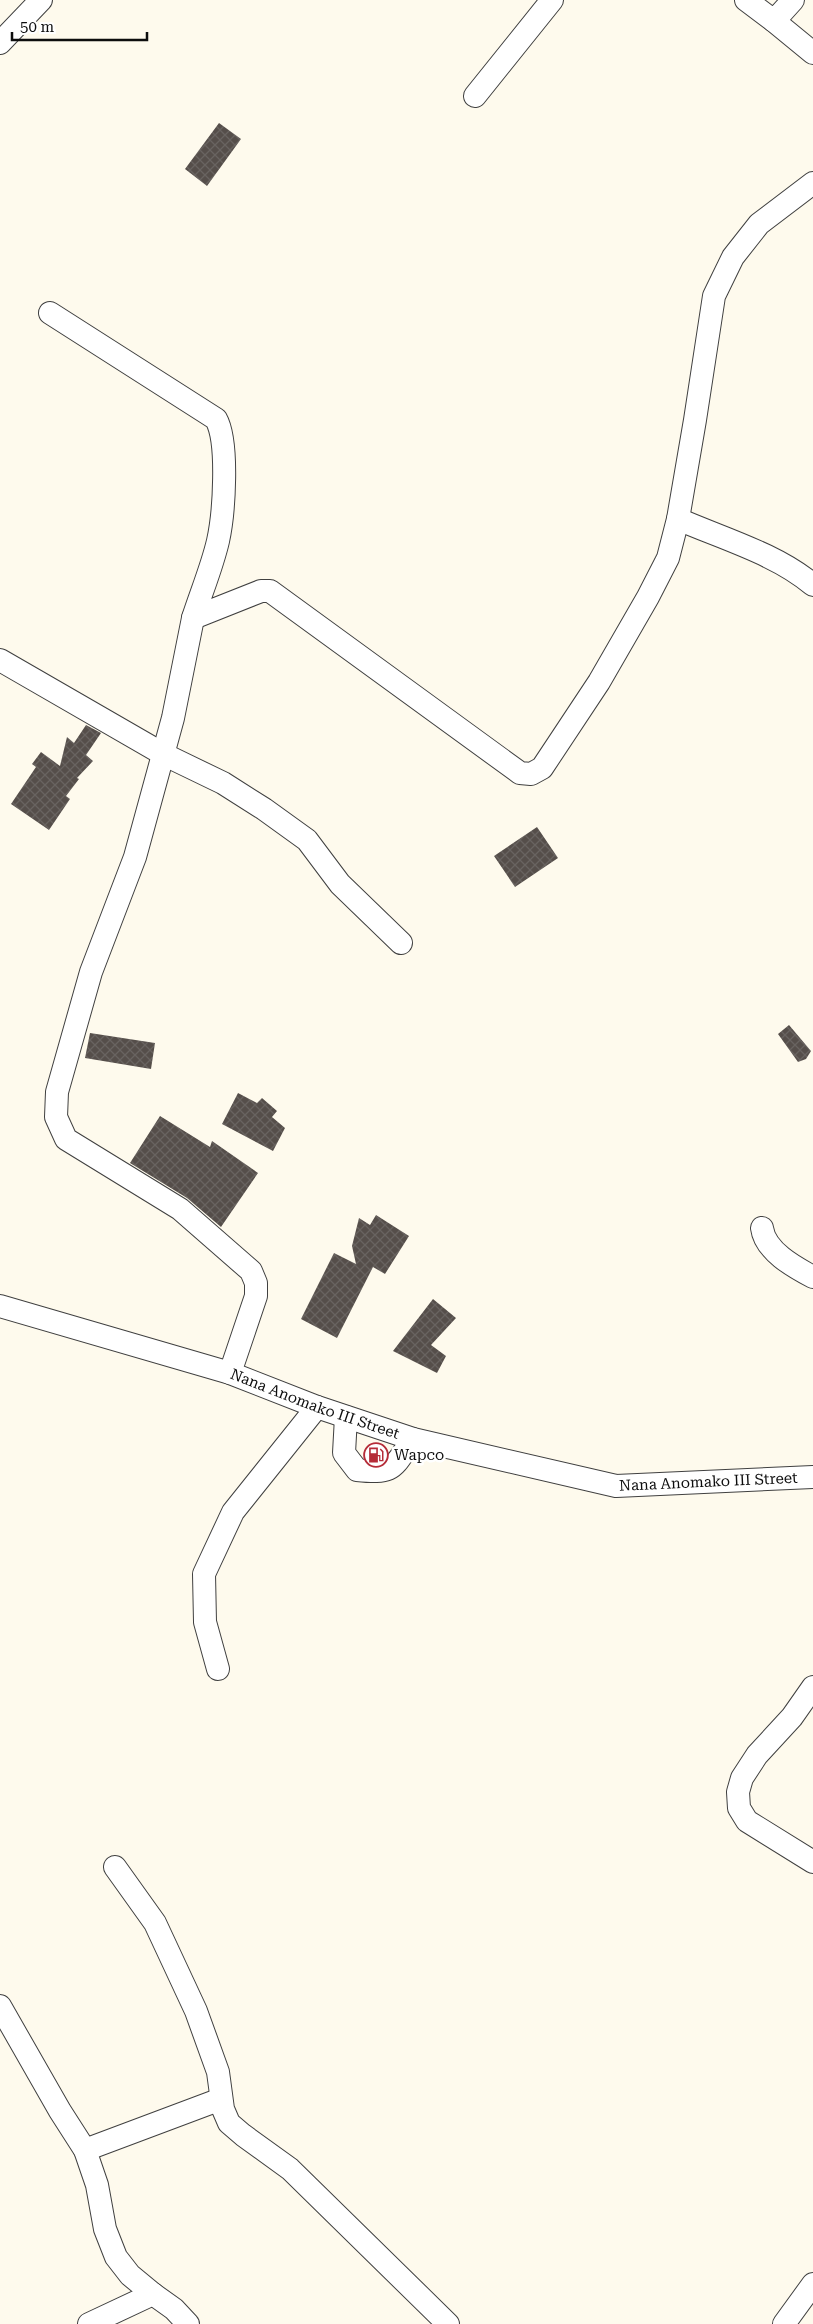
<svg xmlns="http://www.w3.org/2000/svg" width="813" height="2324" font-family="'Roboto Serif',serif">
  <defs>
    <pattern id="building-cross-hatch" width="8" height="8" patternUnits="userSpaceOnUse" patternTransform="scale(1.25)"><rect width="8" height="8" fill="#554e4a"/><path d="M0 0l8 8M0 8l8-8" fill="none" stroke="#686360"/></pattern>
  </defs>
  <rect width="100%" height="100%" fill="#fefaed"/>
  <path fill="url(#building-cross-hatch)" d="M219,123L241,139L207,186L185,169Z
    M86,725L101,733L86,755L93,761L77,778L79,779L66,796L70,799L49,830L11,804L36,767L32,764L41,752L60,766L67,737L74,743Z
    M537,827L558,858L515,887L494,856Z
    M789,1025L811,1051L806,1059L798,1062L778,1034Z
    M90,1033L155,1043L151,1069L85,1058Z
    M238,1093L257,1103L262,1098L277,1111L272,1117L285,1128L273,1151L222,1124Z
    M160,1116L210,1147L212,1141L258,1173L221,1227L187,1198L130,1163Z
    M376,1215L409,1236L385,1274L373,1267L337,1338L301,1319L334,1253L356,1264L352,1246L359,1218L370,1225Z
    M433,1299L456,1318L431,1345L446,1356L437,1373L393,1351Z"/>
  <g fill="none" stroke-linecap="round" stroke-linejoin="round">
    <g stroke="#404040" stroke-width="24">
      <g id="minor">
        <path d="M746,0L774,21L793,0"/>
        <path d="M774,21L813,53"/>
        <path d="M0,43L41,0"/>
        <path d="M475,96L552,0"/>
        <path d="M50,313L216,419C229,442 224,514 218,541C212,567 201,593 193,618L261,591H270L520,773L531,774L542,768L599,682L648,597L668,558L678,519L695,420L714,296L733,257L759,224L813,183"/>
        <path d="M678,519C721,538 777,554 813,585"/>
        <path d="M193,618L173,718L135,857L91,972L57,1092L56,1117L66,1139L180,1209L251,1271L256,1283V1296L230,1373"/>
        <path d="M0,660L163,754L223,783L264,809L307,840L340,884L401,943"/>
        <path d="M762,1228C765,1251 794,1267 813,1277"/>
        <path id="s1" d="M0,1306L230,1373L317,1407L413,1439L616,1486L813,1477"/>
        <path d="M346,1417L344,1453L357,1470C396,1474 392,1468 413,1439"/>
        <path d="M218,1669L205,1622L204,1574L233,1512L317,1407"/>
        <path d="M813,1687L792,1717L757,1755L742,1778L738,1792L739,1808L747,1821L813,1862"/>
        <path d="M115,1867L155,1923L196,2011L218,2072L223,2109L229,2123L243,2135L290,2169L448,2324"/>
        <path d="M0,2006L60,2111L85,2150L97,2185L105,2229L116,2257L130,2275L153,2294"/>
        <path d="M85,2150L221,2099"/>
        <path d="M89,2324L153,2294L174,2309L188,2324"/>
        <path d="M784,2324L813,2284"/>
      </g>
    </g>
    <use href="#minor" stroke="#fff" stroke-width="22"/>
  </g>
  <defs>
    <g id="fuel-ring" transform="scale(1.25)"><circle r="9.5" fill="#fff" stroke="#b52c38" stroke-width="1.5"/><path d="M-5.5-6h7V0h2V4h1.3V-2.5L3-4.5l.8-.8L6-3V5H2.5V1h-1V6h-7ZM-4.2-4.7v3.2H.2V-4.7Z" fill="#b52c38"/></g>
  </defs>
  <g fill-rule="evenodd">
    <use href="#fuel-ring" x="376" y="1455"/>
  </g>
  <g text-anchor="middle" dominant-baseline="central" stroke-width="5" stroke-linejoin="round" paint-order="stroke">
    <g font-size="15" fill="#0d0d0d" stroke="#fff">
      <text stroke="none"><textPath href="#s1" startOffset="330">Nana Anomako III Street</textPath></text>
      <text stroke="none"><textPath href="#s1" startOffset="735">Nana Anomako III Street</textPath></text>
    </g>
    <g font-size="15" fill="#0d0d0d" stroke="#fff" text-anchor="start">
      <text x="394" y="1455">Wapco</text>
    </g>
  </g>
  <path d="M12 32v8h135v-8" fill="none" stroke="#0d0d0d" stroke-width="2.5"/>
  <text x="20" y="32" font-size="15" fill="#0d0d0d" stroke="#ffffff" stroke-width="4" paint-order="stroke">50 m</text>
</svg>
